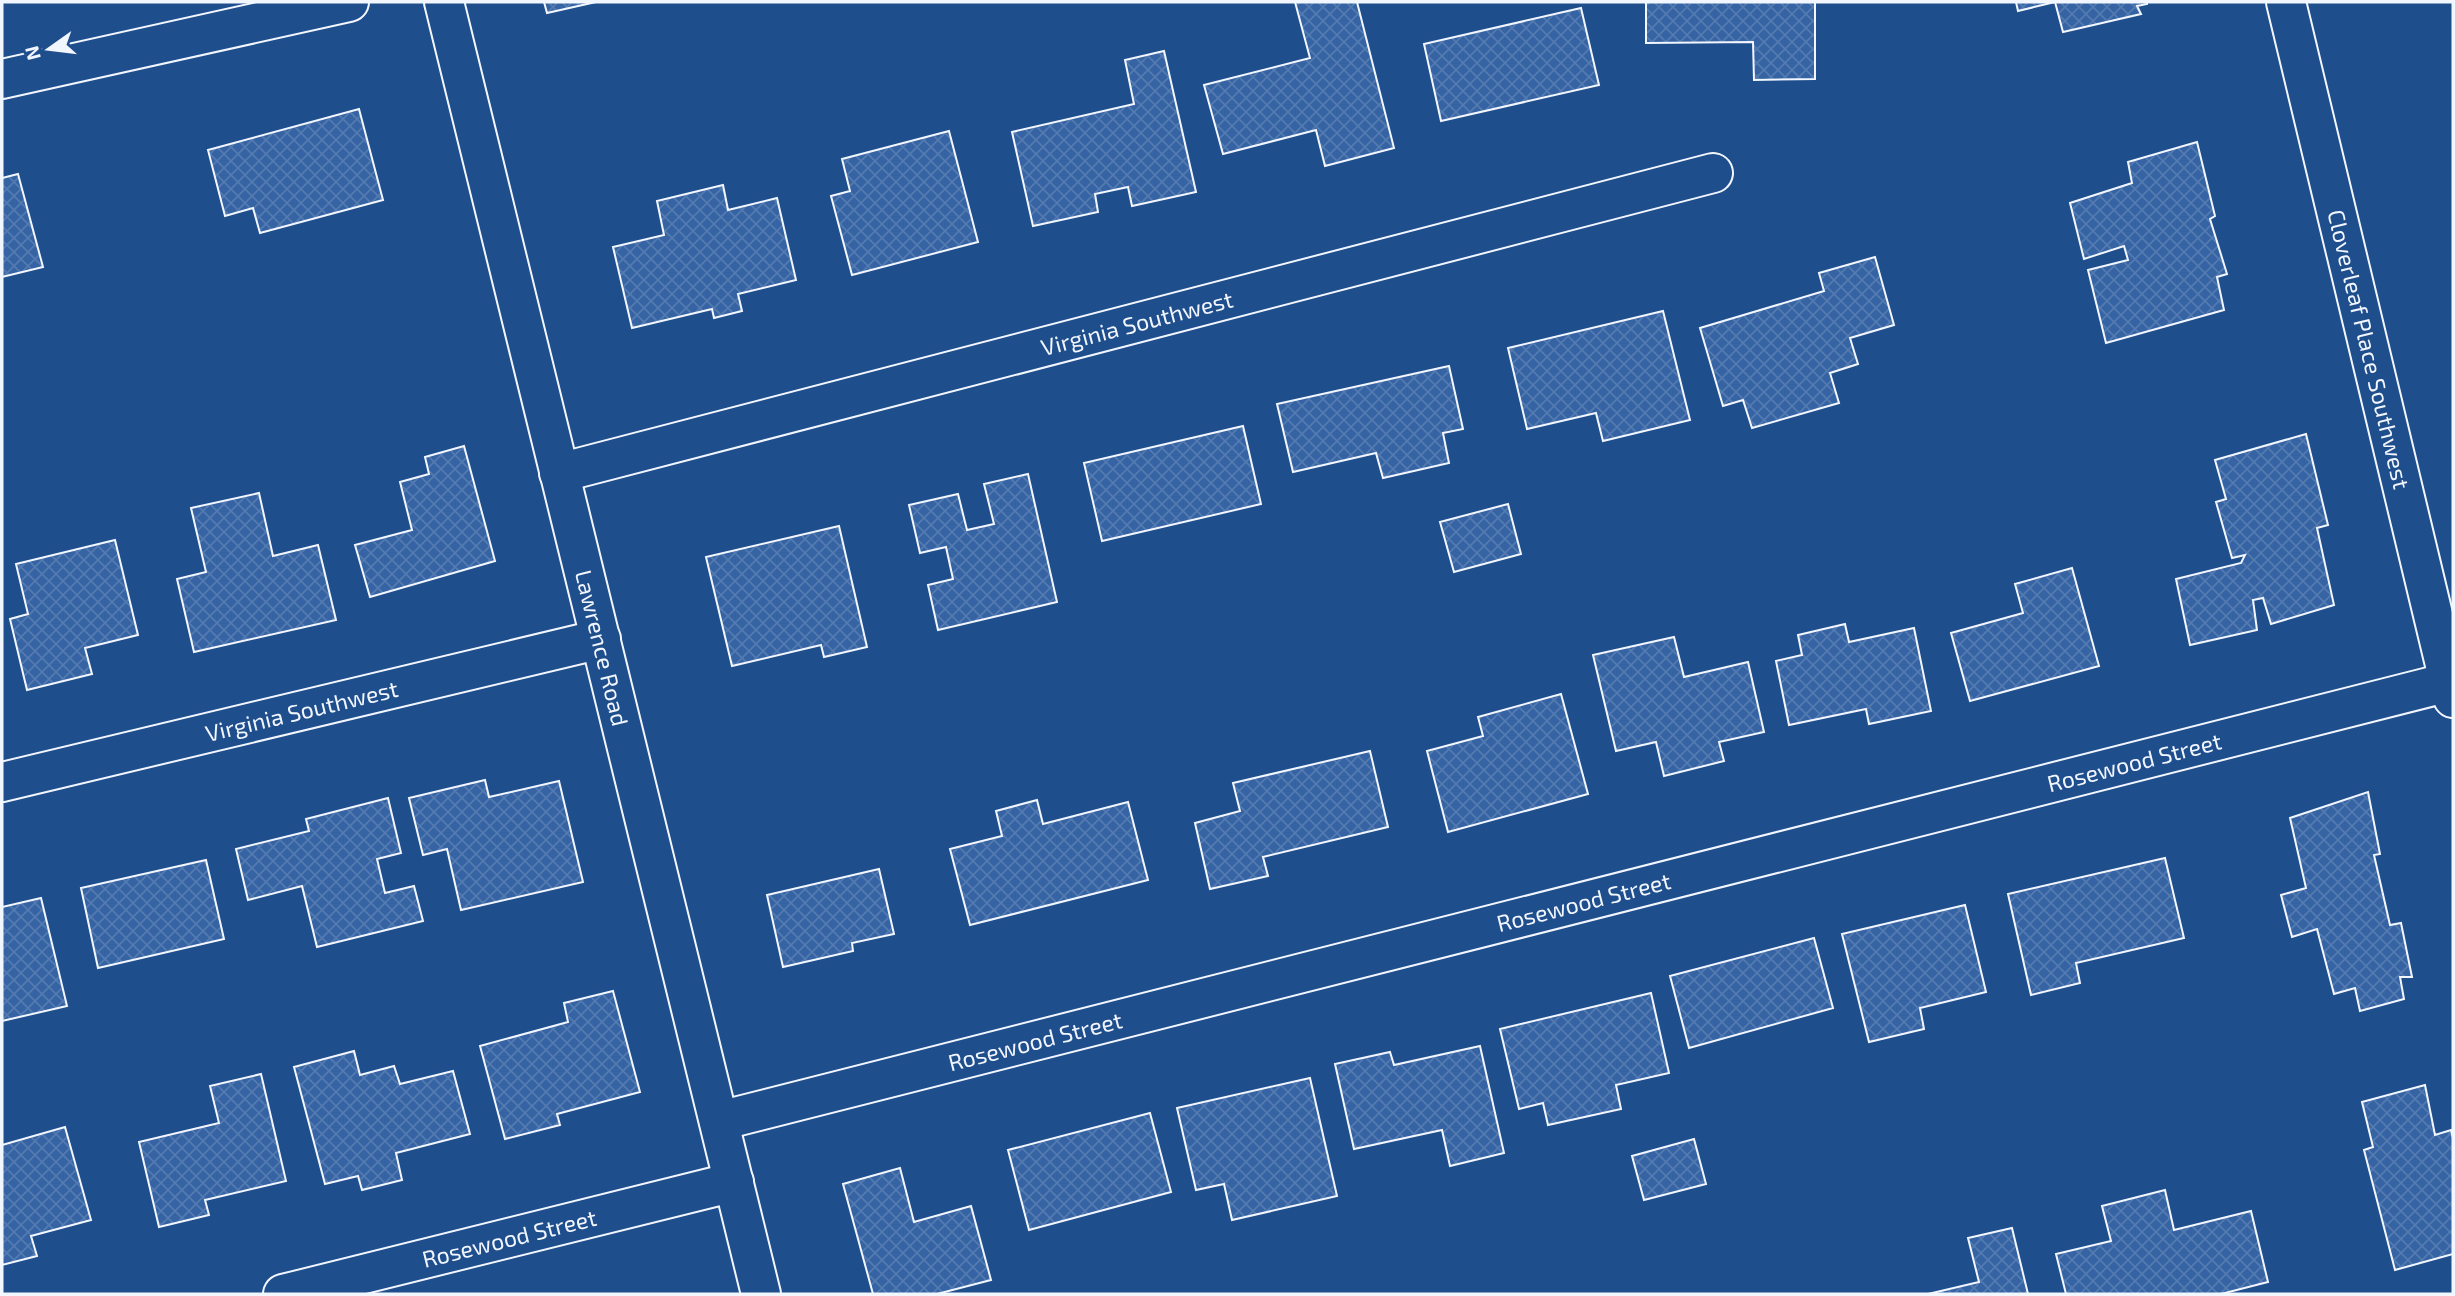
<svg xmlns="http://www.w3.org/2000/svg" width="2455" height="1296" font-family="'Exo 2',sans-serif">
  <defs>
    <pattern id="building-cross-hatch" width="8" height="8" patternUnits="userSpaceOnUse" patternTransform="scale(1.75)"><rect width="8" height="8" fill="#3563a3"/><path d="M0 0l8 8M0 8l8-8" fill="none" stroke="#537ab1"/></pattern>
  </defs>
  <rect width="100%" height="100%" fill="#1f4e8c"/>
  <path fill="url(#building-cross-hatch)" stroke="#f2f6ff" stroke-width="2" d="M544,2H596L547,13Z
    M1295,2H1357L1394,148L1325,166L1316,130L1223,154L1204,85L1310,58Z
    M1646,2H1815V79L1754,80L1753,42L1646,43Z
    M2016,2H2147V4L2137,6L2141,14L2063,32L2055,2L2018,11Z
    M1581,8L1599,85L1441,121L1424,44Z
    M1164,51L1196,192L1132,206L1128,187L1095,194L1098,212L1033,226L1012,132L1134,104L1125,60Z
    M359,109L383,200L260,233L253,208L225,216L208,150Z
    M949,131L978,242L852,275L831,196L850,191L842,159Z
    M2197,142L2215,216L2210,219L2227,274L2217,277L2224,310L2106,343L2088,270L2128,260L2124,246L2084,259L2070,203L2132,183L2128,162Z
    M18,174L43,267L2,277V178Z
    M723,185L728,210L777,198L796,280L738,294L742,311L714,318L712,309L632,328L613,247L664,235L657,201Z
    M1875,257L1894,325L1850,338L1858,364L1830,373L1839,403L1752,428L1743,400L1723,406L1700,328L1824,291L1819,273Z
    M1663,311L1690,420L1603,441L1596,413L1527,429L1508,348Z
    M1449,366L1463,429L1443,433L1449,463L1383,478L1376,453L1293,472L1277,404Z
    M1243,426L1261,504L1102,541L1084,463Z
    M2306,434L2328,525L2317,528L2334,605L2271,624L2263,598L2253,600L2257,630L2190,645L2176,579L2241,563L2245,555L2232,558L2216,502L2226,499L2215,460Z
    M464,446L495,561L370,597L355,545L412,530L400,482L429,474L425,457Z
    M1028,474L1057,602L938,630L928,585L953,579L946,547L920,553L909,505L958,494L967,530L994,524L984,484Z
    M259,493L273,556L318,545L336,620L194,652L177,579L206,572L191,508Z
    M1508,504L1521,554L1454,572L1440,522Z
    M839,526L867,647L824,657L821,645L732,666L706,557Z
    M115,540L138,635L85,648L92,674L27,690L10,619L28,614L16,564Z
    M2072,568L2099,666L1970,701L1951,633L2023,613L2015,584Z
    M1845,624L1849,642L1914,628L1931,711L1869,724L1866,709L1789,725L1776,661L1802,655L1798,635Z
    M1674,637L1684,677L1748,662L1764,732L1719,742L1724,761L1664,776L1656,742L1616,751L1593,655Z
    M1561,694L1588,794L1448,832L1427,751L1483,736L1478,717Z
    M1370,751L1388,827L1263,857L1268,876L1210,889L1195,823L1240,811L1233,783Z
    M485,780L489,797L559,781L583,882L461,910L447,849L423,855L409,798Z
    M2368,792L2380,854L2374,855L2390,925L2401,923L2412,977H2400L2404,999L2360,1011L2355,988L2334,994L2317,929L2292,937L2281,895L2306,888L2290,818Z
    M388,798L401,853L377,859L385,893L414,886L423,921L317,947L302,886L248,900L236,849L309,831L306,819Z
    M1037,800L1043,824L1128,802L1148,880L970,925L950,849L1002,836L996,811Z
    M2165,858L2184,938L2076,963L2080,983L2031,995L2008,894Z
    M206,860L224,939L98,968L81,888Z
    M879,869L894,934L852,943L853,951L783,967L767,895Z
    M41,898L67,1006L2,1021V907Z
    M1965,905L1986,992L1920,1008L1924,1029L1869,1042L1842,934Z
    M1814,938L1833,1008L1689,1048L1670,976Z
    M613,991L640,1092L557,1114L560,1125L505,1139L480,1046L568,1022L564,1003Z
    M1651,993L1669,1073L1616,1085L1621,1109L1548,1125L1543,1103L1519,1109L1500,1029Z
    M1480,1046L1504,1153L1450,1166L1442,1130L1354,1149L1335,1064L1390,1052L1394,1065Z
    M354,1051L360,1075L394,1066L400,1084L453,1071L470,1134L396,1153L402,1180L362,1190L358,1176L325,1184L294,1067Z
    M261,1074L286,1181L205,1200L209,1215L159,1227L139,1142L219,1123L210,1086Z
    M1310,1078L1337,1196L1232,1220L1224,1184L1196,1190L1177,1108Z
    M2425,1085L2435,1135L2451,1130L2453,1138V1254L2395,1270L2364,1150L2373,1147L2362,1102Z
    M1150,1113L1171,1192L1029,1230L1008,1150Z
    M65,1127L91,1220L31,1236L37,1256L2,1265V1145Z
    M1694,1139L1706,1184L1644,1200L1632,1156Z
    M900,1168L914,1222L971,1206L991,1280L937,1294H873L843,1184Z
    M2165,1190L2174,1230L2251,1211L2268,1282L2221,1294H2066L2056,1254L2111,1241L2102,1206Z
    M2012,1228L2028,1294H1928L1979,1282L1968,1238Z"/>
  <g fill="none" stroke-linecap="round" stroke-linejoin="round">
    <g stroke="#f2f6ff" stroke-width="42">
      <g id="minor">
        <path id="s1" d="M444,2L761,1294"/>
        <path id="s2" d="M2286,2L2453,698"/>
        <path d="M2,79L349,2"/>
        <path id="s3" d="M559,473L1713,173"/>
        <path id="s4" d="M2,782L601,639"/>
        <path id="s5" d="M719,1121L2453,681"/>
        <path id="s6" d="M283,1294L734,1182"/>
      </g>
    </g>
    <use href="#minor" stroke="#1f4e8c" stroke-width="38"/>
  </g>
  <g text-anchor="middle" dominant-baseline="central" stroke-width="5" stroke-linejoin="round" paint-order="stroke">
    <g font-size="23" fill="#f2f6ff" stroke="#1f4e8c">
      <text stroke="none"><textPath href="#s3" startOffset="597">Virginia Southwest</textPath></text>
      <text stroke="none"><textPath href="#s2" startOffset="357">Cloverleaf Place Southwest</textPath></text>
      <text stroke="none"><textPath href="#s1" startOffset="665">Lawrence Road</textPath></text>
      <text stroke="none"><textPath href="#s4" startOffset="308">Virginia Southwest</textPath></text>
      <text stroke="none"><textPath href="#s5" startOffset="1460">Rosewood Street</textPath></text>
      <text stroke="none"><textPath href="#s5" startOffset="892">Rosewood Street</textPath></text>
      <text stroke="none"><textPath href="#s5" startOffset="326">Rosewood Street</textPath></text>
      <text stroke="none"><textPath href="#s6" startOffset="233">Rosewood Street</textPath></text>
    </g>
  </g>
  <rect width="2455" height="1296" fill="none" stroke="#f2f6ff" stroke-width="7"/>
  <g transform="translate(49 49) rotate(256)" stroke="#1f4e8c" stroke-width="5" paint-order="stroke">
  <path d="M0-5L12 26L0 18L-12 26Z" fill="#f2f6ff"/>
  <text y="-10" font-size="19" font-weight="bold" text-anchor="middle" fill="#f2f6ff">N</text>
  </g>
</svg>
